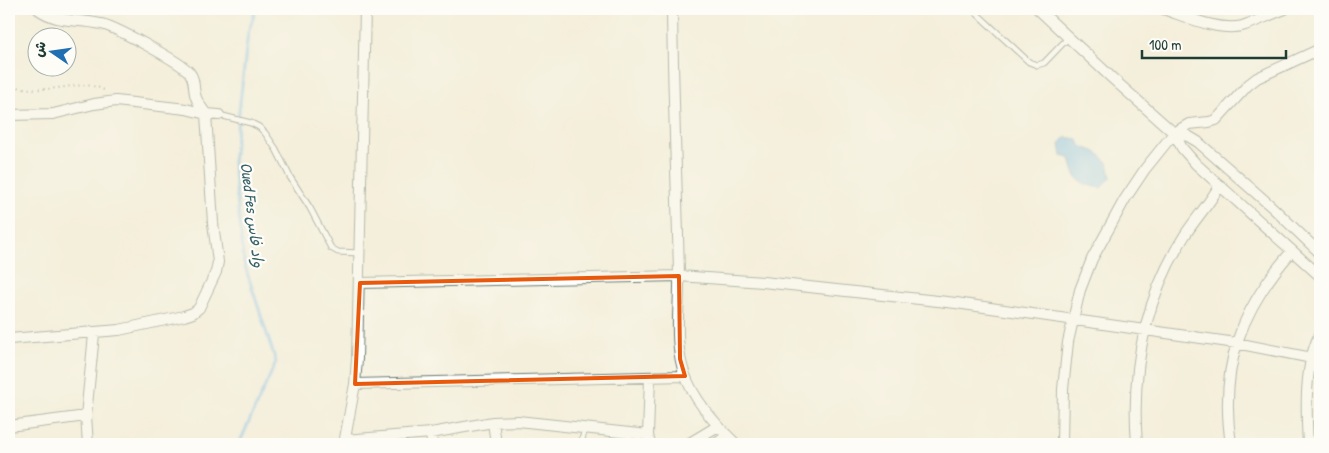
<svg xmlns="http://www.w3.org/2000/svg" width="1329" height="453" font-family="'Patrick Hand','Playpen Sans Arabic',sans-serif">
  <rect width="100%" height="100%" fill="#fdfcf7"/>
  <filter id="ink" filterUnits="userSpaceOnUse"><feTurbulence type="fractalNoise" baseFrequency=".02" numOctaves="2"/><feDisplacementMap in="SourceGraphic" scale="10" xChannelSelector="R" yChannelSelector="G"/><feConvolveMatrix kernelMatrix="1 2 1 2 8 2 1 2 1" color-interpolation-filters="sRGB"/></filter>
  <filter id="wash" filterUnits="userSpaceOnUse"><feTurbulence type="fractalNoise" baseFrequency=".0096" numOctaves="4" result="noise"/><feDisplacementMap in="SourceGraphic" scale="20" xChannelSelector="R" yChannelSelector="G"/><feGaussianBlur stdDeviation="1.12" result="paint"/><feColorMatrix in="noise" values="0 0 0 0 0 0 0 0 0 0 0 0 0 0 0 0 0 1.4 0 .05"/><feComposite in="paint" operator="in"/></filter>
  <g filter="url(#wash)">
    <rect width="100%" height="100%" fill="#f4efdb"/>
    <path fill="#6eb7e6" stroke="#467a8d" d="M1066,137L1077,139L1081,146L1096,152L1108,162L1111,178L1101,188C1078,184 1075,180 1070,158L1062,156L1060,144Z"/>
    <g fill="none" stroke-linecap="round" stroke-linejoin="round">
      <path stroke="#6eb7e6" stroke-width="3" d="M239,444L276,362L244,263L233,163L248,33L256,9"/>
    </g>
  </g>
  <g filter="url(#ink)">
    <g fill="none" stroke-linecap="round" stroke-linejoin="round">
      <g stroke="#6a7b6e" stroke-width="7">
        <path id="service" d="M972,9L1029,62L1037,65L1044,63L1068,38
          M219,115L251,123L259,127L265,133L276,149L290,177L310,208L331,248L338,252L360,253
          M581,444L585,428
          M712,444L725,434"/>
      </g>
      <g stroke="#6a7b6e" stroke-width="12">
        <path id="minor" d="M38,9C59,24 77,18 101,24C114,26 180,62 189,72C195,79 193,85 195,94C196,101 202,108 206,114L219,115
          M672,9C673,97 677,185 679,274C680,307 673,343 685,375C695,402 716,425 736,444
          M1038,9L1112,78L1174,133L1182,148L1196,164L1320,276
          M1163,9C1185,16 1219,32 1242,26C1256,22 1271,14 1285,9
          M9,115L53,114L94,104L116,101L186,109L206,114L213,223L218,262L216,272L199,308L193,313L184,316L119,330L9,339
          M1174,133L1188,136L1198,142L1272,207L1320,253
          M360,283L679,276L763,282L956,303L1236,343L1312,358L1320,366
          M650,377L648,435L650,444
          M355,384L685,376
          M9,426L86,416
          M431,433L432,444
          M345,440L431,433L493,422
          M88,444L86,416L94,334
          M344,444L355,384L357,359L365,9
          M496,444L493,422L518,421L648,435
          M688,444L718,426
          M1062,444L1063,389L1068,342L1080,290L1092,259L1125,199L1145,169L1174,133L1189,124L1209,122L1216,120L1248,85L1257,78L1320,49
          M1137,444C1131,369 1144,299 1185,235C1196,218 1210,203 1220,185
          M1231,444C1219,366 1241,309 1292,251
          M1308,444C1306,411 1304,364 1320,334"/>
      </g>
      <path stroke="#6a7b6e" stroke-width="2" stroke-dasharray="1 4" stroke-linecap="butt" d="M9,85C20,88 33,90 44,89C64,89 90,79 107,92"/>
      <use href="#service" stroke="#fff" stroke-width="5"/>
      <use href="#minor" stroke="#fff" stroke-width="10"/>
    </g>
  </g>
  <path d="M0 0H1329V453H0ZM679,276L680,359L685,376L355,384L360,283Z" fill="#f4efdb" fill-opacity=".55" fill-rule="evenodd"/>
  <path fill="none" stroke="#e8590c" stroke-width="4" stroke-linejoin="round" d="M679,276L680,359L685,376L355,384L360,283Z"/>
  <g text-anchor="middle" dominant-baseline="central" stroke-width="4.5" stroke-linejoin="round" paint-order="stroke">
    <g font-size="16" font-style="italic" fill="#376269" stroke="#fdfcf7">
      <text transform="translate(253 215) rotate(83)">Oued Fes واد فاس</text>
    </g>
  </g>
  <rect width="1329" height="453" fill="none" stroke="#fdfcf7" stroke-width="30"/>
  <g transform="translate(52 52) rotate(283)"><circle r="24" fill="#fdfcf7" stroke="#a4b0a9"/>
  <path d="M0-4L9 19L0 12L-9 19Z" fill="#1f6fb2"/>
  <text y="-8" font-size="14" font-weight="bold" text-anchor="middle" fill="#1f3d34">ش</text>
  </g>
  <path d="M1142 50v8h144v-8" fill="none" stroke="#1f3d34" stroke-width="2.5"/>
  <text x="1149" y="50" font-size="15" fill="#1f3d34" stroke="#fdfcf7" stroke-width="4" paint-order="stroke">100 m</text>
</svg>
